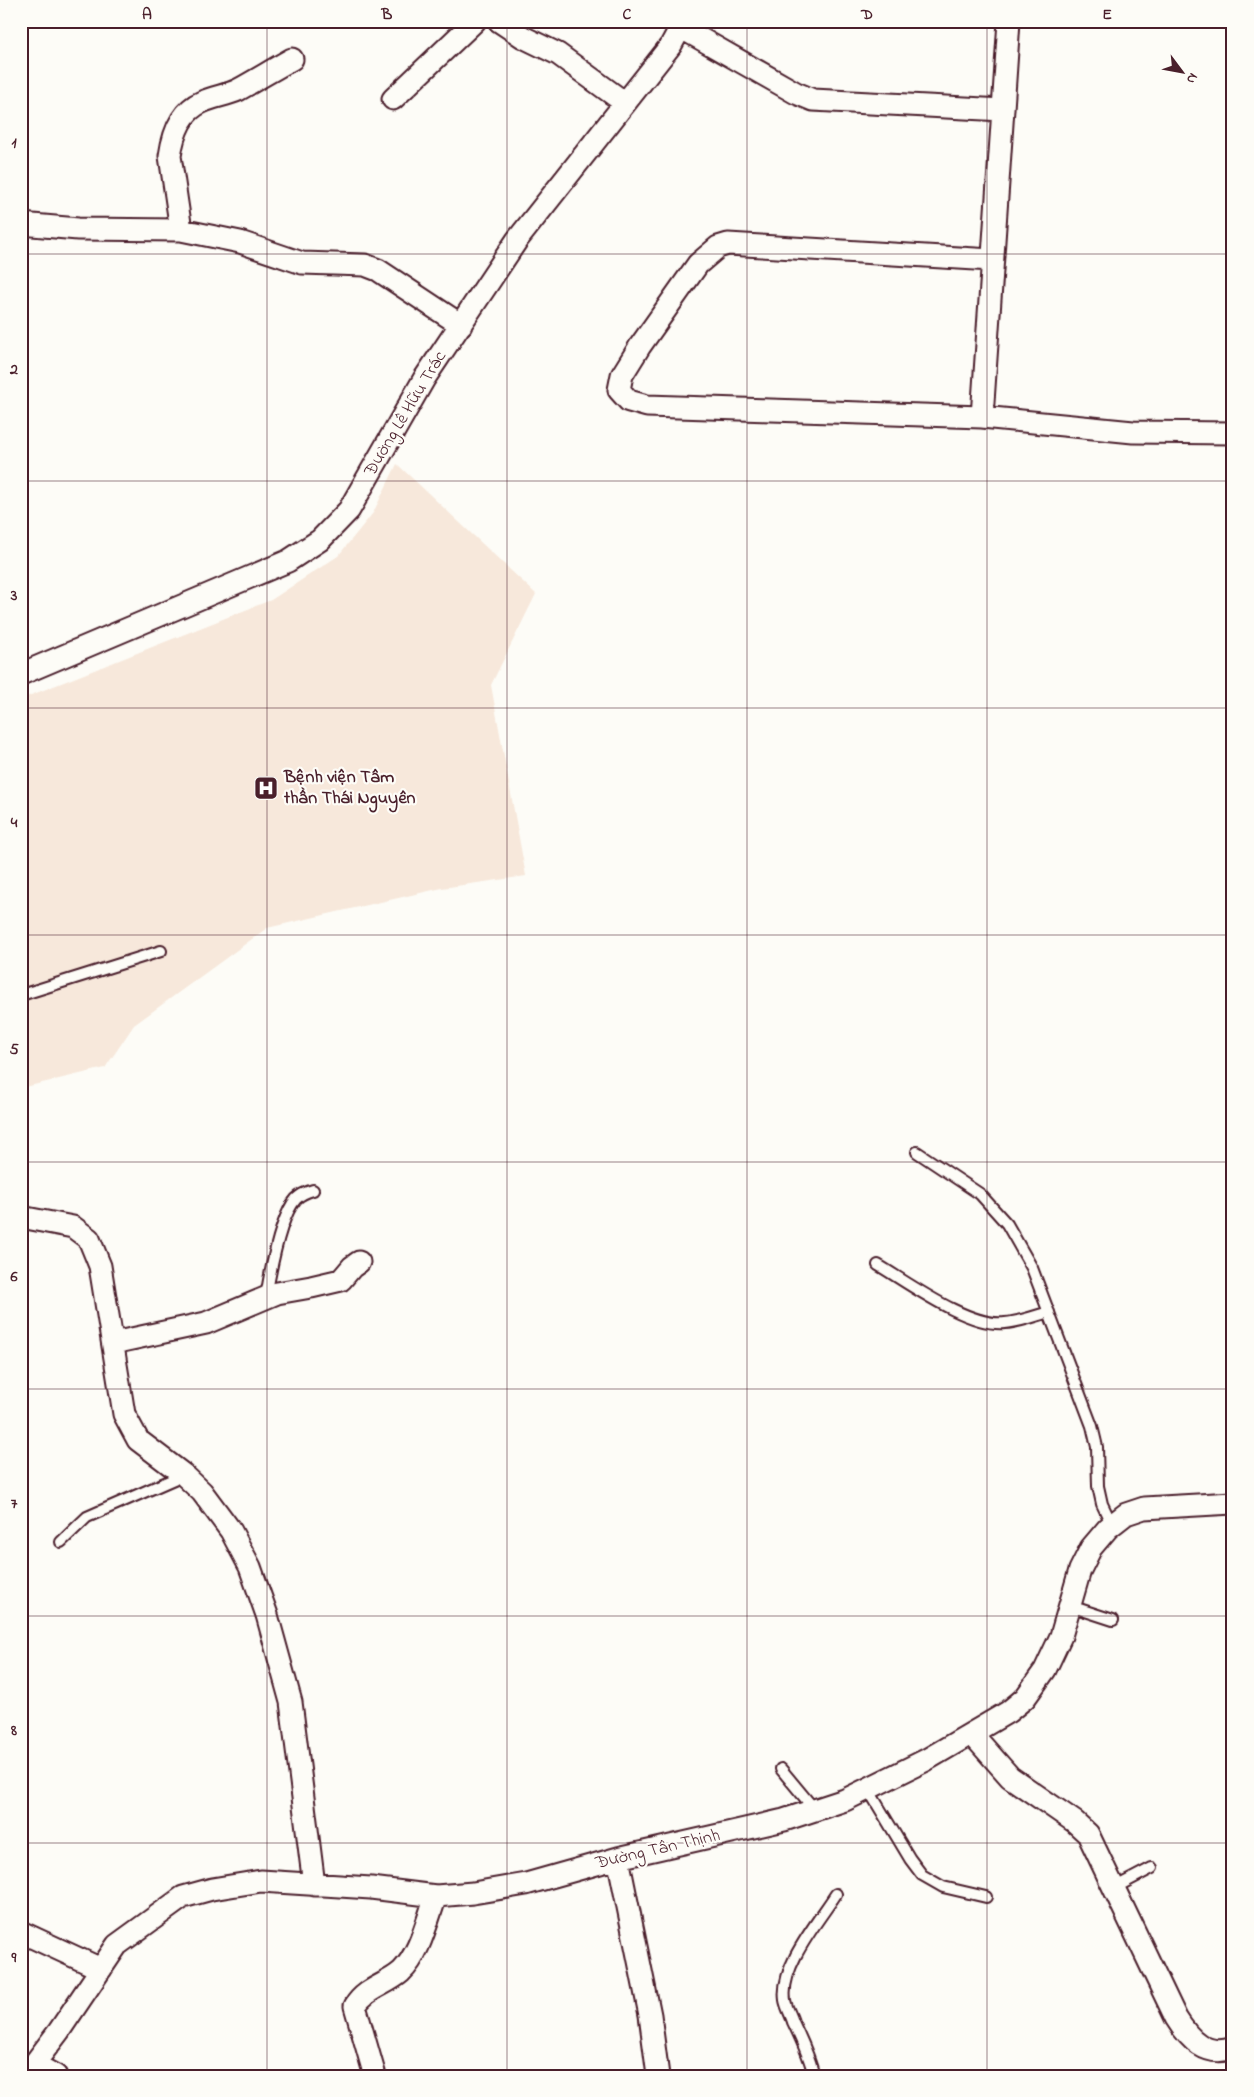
<svg xmlns="http://www.w3.org/2000/svg" width="1254" height="2097" font-family="'Indie Flower',sans-serif">
  <rect width="100%" height="100%" fill="#fdfcf7"/>
  <filter id="ink" filterUnits="userSpaceOnUse"><feTurbulence type="fractalNoise" baseFrequency=".02" numOctaves="2"/><feDisplacementMap in="SourceGraphic" scale="10" xChannelSelector="R" yChannelSelector="G"/><feConvolveMatrix kernelMatrix="1 2 1 2 8 2 1 2 1" color-interpolation-filters="sRGB"/></filter>
  <g filter="url(#ink)">
    <path fill="#f7e8db" d="M397,464L536,594L491,685L526,876L442,888L267,928L134,1025L105,1068L21,1088V699L271,600L338,556L373,513Z"/>
    <g fill="none" stroke-linecap="round" stroke-linejoin="round">
      <g stroke="#4a1f2b" stroke-width="14">
        <path id="service" d="M21,995L161,951
          M917,1152L980,1194L1007,1224L1032,1268L1092,1426L1097,1447L1098,1486L1102,1504L1112,1525
          M878,1265C910,1284 968,1327 1005,1323C1020,1322 1035,1316 1049,1312
          M266,1297C270,1273 280,1217 296,1199C301,1194 306,1192 313,1190
          M61,1542L87,1517L183,1475
          M1070,1606L1113,1620
          M781,1769L815,1810
          M868,1789L910,1859L922,1875L943,1887L986,1897
          M1114,1888L1152,1868
          M814,2076C810,2057 801,2039 793,2022C791,2015 786,2007 785,2000C780,1966 818,1922 836,1894"/>
      </g>
      <g stroke="#4a1f2b" stroke-width="25">
        <path id="minor" d="M499,21L523,37L558,54L625,103
          M680,27L796,93L813,100L1003,110
          M393,99L475,21
          M21,224L78,229L181,230L240,242L302,263L365,265L378,270L461,325
          M181,230L170,156C173,135 181,111 202,102C213,97 227,95 238,90C256,80 274,69 292,59
          M992,260L728,244L718,247L698,264L640,346L622,375L619,390L629,401L647,406L982,417L1133,432L1233,433
          M982,417L1009,21
          M21,674L288,561L320,540L349,510L424,379L517,240L671,45L684,21
          M21,1217L73,1227L89,1239L100,1266L124,1414L138,1440L184,1475L202,1492L231,1531L250,1567L267,1615L291,1702L314,1885
          M113,1343L206,1323L277,1293L311,1287L341,1280L352,1267L359,1262
          M972,1734L1010,1777L1075,1822L1088,1834L1176,2018C1189,2039 1206,2058 1233,2048
          M618,1858L650,2015L658,2076
          M21,1932L101,1969
          M34,2064L56,2076
          M25,2076L59,2031L117,1945L183,1897L212,1889L261,1881L371,1888L436,1896L473,1893L526,1884L618,1858L784,1820L845,1800L926,1760L1008,1712L1025,1698L1045,1670L1061,1636L1080,1570L1091,1548L1108,1528L1126,1514L1144,1508L1233,1503
          M375,2076L355,2006C366,1988 386,1985 401,1972C420,1954 427,1920 436,1896"/>
      </g>
      <use href="#service" stroke="#fdfcf7" stroke-width="10"/>
      <use href="#minor" stroke="#fdfcf7" stroke-width="21"/>
    </g>
  </g>
  <path fill="none" stroke="#4a1f2b" stroke-width="1" stroke-opacity="0.55" d="M267,21V2076M507,21V2076M747,21V2076M987,21V2076M21,254H1233M21,481H1233M21,708H1233M21,935H1233M21,1162H1233M21,1389H1233M21,1616H1233M21,1843H1233"/>
  <defs>
    <g id="hospital-square" transform="scale(1.25)"><rect x="-9" y="-9" width="18" height="18" rx="4" fill="#4a1f2b" stroke="#fdfcf7"/><path d="M-5-5h3v3.5h4V-5h3V5h-3V1.5h-4V5h-3Z" fill="#fff"/></g>
  </defs>
  <g fill-rule="evenodd">
    <use href="#hospital-square" x="266" y="788"/>
  </g>
  <g text-anchor="middle" dominant-baseline="central" stroke-width="4.5" stroke-linejoin="round" paint-order="stroke">
    <g font-size="18" fill="#4a1f2b" stroke="#fdfcf7">
      <text transform="translate(406 414) rotate(-59)">Đường Lê Hữu Trác</text>
      <text transform="translate(658 1850) rotate(-13)">Đường Tân Thịnh</text>
    </g>
    <g font-size="18" font-weight="bold" fill="#4a1f2b" stroke="#fdfcf7" text-anchor="start">
      <text x="284" y="778">Bệnh viện Tâm<tspan x="284" dy="21">thần Thái Nguyên</tspan></text>
    </g>
  </g>
  <rect width="1254" height="2097" fill="none" stroke="#fdfcf7" stroke-width="55"/>
  <g transform="translate(1182 72) rotate(122)" stroke="#fdfcf7" stroke-width="4" paint-order="stroke">
  <path d="M0-4L9 19L0 12L-9 19Z" fill="#4a1f2b"/>
  <text y="-8" font-size="14" font-weight="bold" text-anchor="middle" fill="#4a1f2b">N</text>
  </g>
  <rect x="28" y="28" width="1198" height="2042" fill="none" stroke="#4a1f2b" stroke-width="2"/>
  <g font-size="16" text-anchor="middle" font-weight="bold" fill="#4a1f2b">
    <text x="147" y="19">A</text>
    <text x="387" y="19">B</text>
    <text x="627" y="19">C</text>
    <text x="867" y="19">D</text>
    <text x="1107" y="19">E</text>
    <text x="14" y="147">1</text>
    <text x="14" y="374">2</text>
    <text x="14" y="600">3</text>
    <text x="14" y="827">4</text>
    <text x="14" y="1054">5</text>
    <text x="14" y="1281">6</text>
    <text x="14" y="1508">7</text>
    <text x="14" y="1735">8</text>
    <text x="14" y="1962">9</text>
  </g>
</svg>
